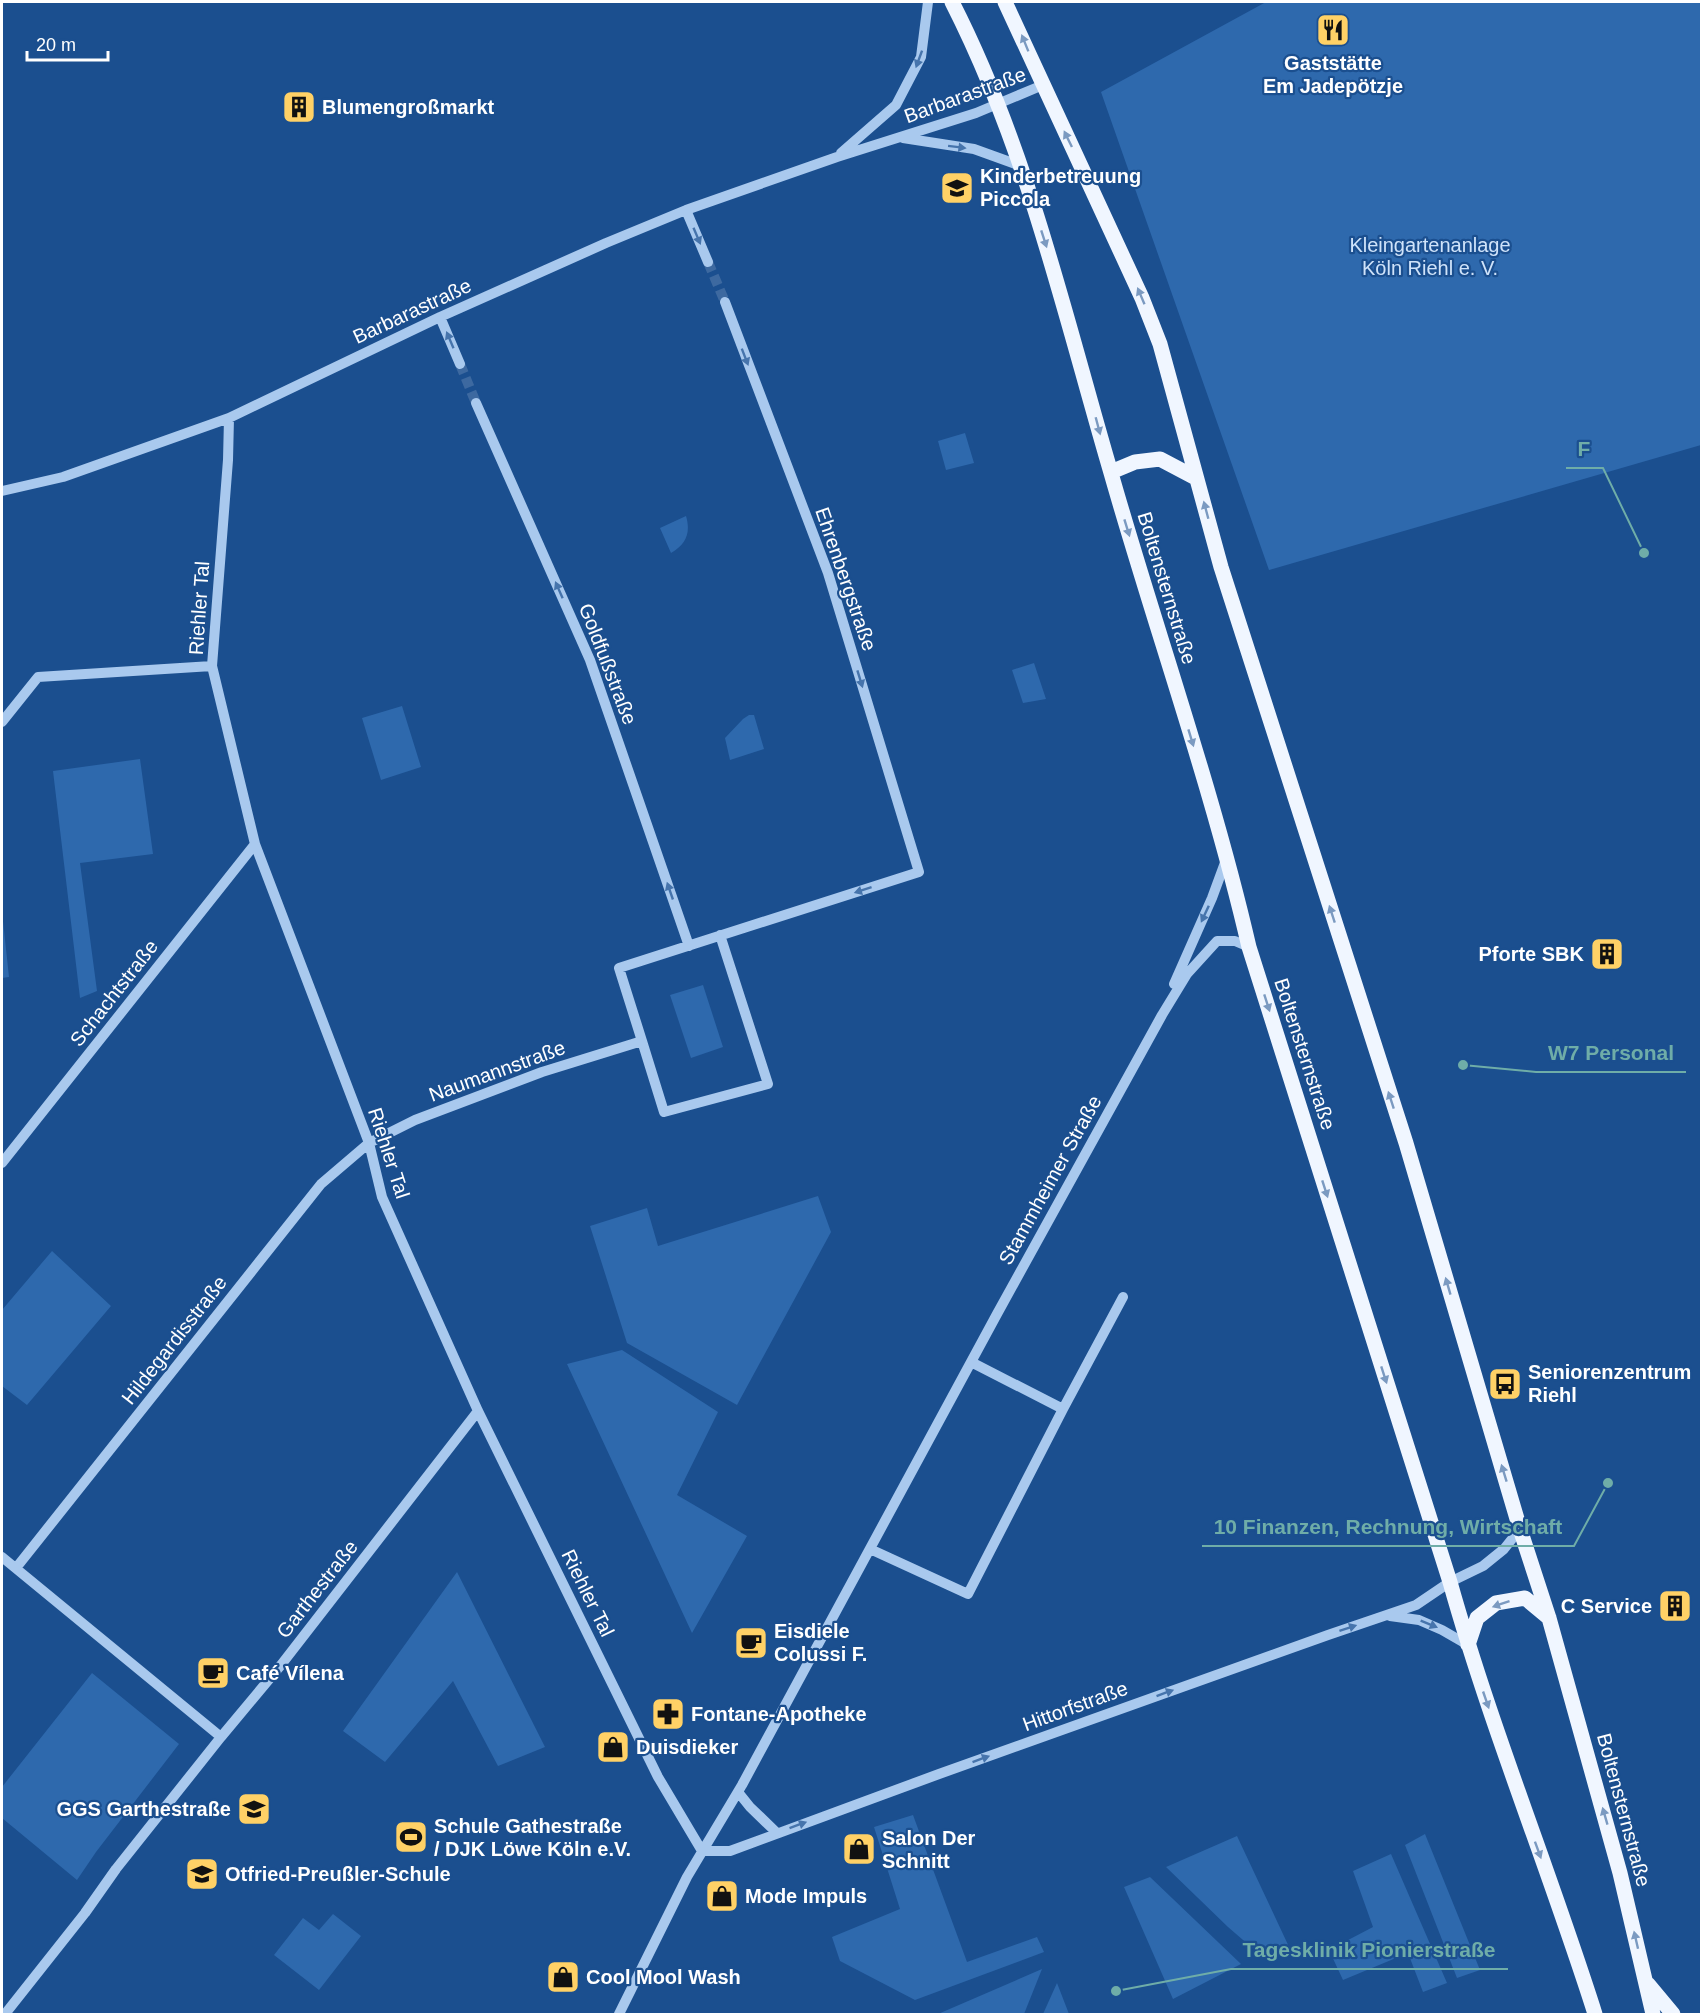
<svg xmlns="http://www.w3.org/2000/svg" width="1703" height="2016" font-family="Helvetica,sans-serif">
  <rect width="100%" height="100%" fill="#1b4f8f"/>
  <path fill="#2e69ad" d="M1266,2H1701V445L1269,570L1101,92Z
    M965,433L974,463L946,470L938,441Z
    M686,516C691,533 686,544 671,553L660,528Z
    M1034,663L1046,699L1023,703L1012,670Z
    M402,706L421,767L381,780L362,718Z
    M749,715H754L764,749L730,760L725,738L743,719Z
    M140,759L153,854L80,863L97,991L80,998L53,771Z
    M2,912L9,977L2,978Z
    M703,985L723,1047L691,1058L670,995Z
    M818,1196L831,1232L737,1405L627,1343L590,1226L647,1208L658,1246Z
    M52,1251L111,1306L27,1405L2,1386V1310Z
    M622,1350L718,1412L677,1495L747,1536L692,1633L567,1364Z
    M457,1572L545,1747L498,1766L453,1681L385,1762L343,1731Z
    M92,1673L179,1744L96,1852L77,1880L2,1818V1787Z
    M913,1815L967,1962L1037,1937L1044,1952L915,2000L840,1961L832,1937L900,1909L874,1827Z
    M1425,1834L1480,1970L1457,1978L1405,1845Z
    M1237,1836L1290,1949L1265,1959L1228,1927L1166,1867Z
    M1391,1854L1447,1983L1423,1992L1408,1953L1343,1980L1329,1950L1373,1927L1353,1871Z
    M1150,1877L1241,1964L1173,1999L1124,1887Z
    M333,1914L361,1936L319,1990L274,1955L303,1918L319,1930Z
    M1042,1969L1024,2014H938Z
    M1057,1983L1069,2014H1043Z"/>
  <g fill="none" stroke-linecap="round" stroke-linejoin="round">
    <path stroke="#3d69a0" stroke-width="10" stroke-dasharray="10 5" stroke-linecap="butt" d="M708,262L725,302
      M460,364L476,403"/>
    <path stroke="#a9c9ee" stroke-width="10" d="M903,138L974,149L1021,166
      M841,153L896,105L921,57L928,2
      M686,210L708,262
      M440,317L460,364
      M476,403L590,660L689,946
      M229,418L228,460L212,666L255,844L369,1143L382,1197L478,1411L658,1777L702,1851
      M2,491L63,477L229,418L440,317L606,243L686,210L837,157L976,113L1043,85
      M2,722L38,677L212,666
      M1174,984L1212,898L1226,860
      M642,1041L664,1112L768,1084L720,935
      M2,1163L255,844
      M971,1362L1063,1409
      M870,1549L968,1594L1063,1409L1123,1297
      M2,1557L221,1737
      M16,1568L321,1184L369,1143L415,1120L542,1072L642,1041L619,968L919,872L828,573L725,302
      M1390,1616L1419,1620L1442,1630L1468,1645
      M738,1792L750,1807L777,1833
      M702,1851H730L939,1774L1328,1635L1416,1605L1450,1582L1483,1566L1504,1549L1520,1529
      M5,2014L85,1913L116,1869L221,1737L281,1665L478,1411
      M619,2014L687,1877L742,1785L997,1314L1162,1015L1187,974L1217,941H1235L1249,947"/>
    <path stroke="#f0f6ff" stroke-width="15" d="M952,2C1028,151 1064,313 1111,473C1156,631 1212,787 1249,947L1450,1582C1491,1728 1549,1869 1595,2014
      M1005,2L1142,298L1160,344L1221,567L1406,1143L1520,1529L1549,1618L1620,1873L1653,2014
      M1111,472L1135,462L1160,459L1196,478
      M1468,1645L1477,1618L1496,1603L1525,1598L1549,1618
      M1648,1984L1673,2014"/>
  </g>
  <defs><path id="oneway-solid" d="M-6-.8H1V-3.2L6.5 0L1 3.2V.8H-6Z" transform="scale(1.5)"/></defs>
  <g fill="#7b9ac1">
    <use href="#oneway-solid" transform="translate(1025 43) rotate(-112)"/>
    <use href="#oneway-solid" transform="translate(1068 139) rotate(-116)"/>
    <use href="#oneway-solid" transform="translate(1044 239) rotate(72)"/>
    <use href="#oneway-solid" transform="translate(1141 296) rotate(-113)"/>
    <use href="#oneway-solid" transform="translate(1098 426) rotate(75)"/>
    <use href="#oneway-solid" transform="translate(1206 510) rotate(-105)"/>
    <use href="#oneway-solid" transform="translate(1127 528) rotate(73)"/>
    <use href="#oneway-solid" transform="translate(1191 738) rotate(73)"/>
    <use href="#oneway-solid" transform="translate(1332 914) rotate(-108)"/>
    <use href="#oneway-solid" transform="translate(1267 1003) rotate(72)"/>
    <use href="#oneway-solid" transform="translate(1391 1100) rotate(-108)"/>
    <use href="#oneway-solid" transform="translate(1325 1189) rotate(72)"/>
    <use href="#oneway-solid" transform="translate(1448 1286) rotate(-106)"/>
    <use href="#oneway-solid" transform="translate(1384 1375) rotate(72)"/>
    <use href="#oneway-solid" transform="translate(1504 1473) rotate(-107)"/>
    <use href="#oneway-solid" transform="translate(1501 1604) rotate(161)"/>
    <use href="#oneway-solid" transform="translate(1486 1700) rotate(71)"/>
    <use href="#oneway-solid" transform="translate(1605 1816) rotate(-106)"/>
    <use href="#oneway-solid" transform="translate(1538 1850) rotate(70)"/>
    <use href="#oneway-solid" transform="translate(1636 1940) rotate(-103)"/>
  </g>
  <g fill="#4674ac">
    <use href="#oneway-solid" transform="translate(919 59) rotate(110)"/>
    <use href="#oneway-solid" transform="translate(957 147) rotate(7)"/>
    <use href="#oneway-solid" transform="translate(697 236) rotate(67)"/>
    <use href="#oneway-solid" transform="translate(450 340) rotate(-113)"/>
    <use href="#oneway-solid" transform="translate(745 357) rotate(69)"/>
    <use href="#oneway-solid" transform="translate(559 590) rotate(-114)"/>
    <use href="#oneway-solid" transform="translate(860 679) rotate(73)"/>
    <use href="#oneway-solid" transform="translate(863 890) rotate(162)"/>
    <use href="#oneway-solid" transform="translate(670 891) rotate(-109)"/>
    <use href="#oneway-solid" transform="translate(1205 914) rotate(115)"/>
    <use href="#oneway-solid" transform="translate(1429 1624) rotate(22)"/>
    <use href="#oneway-solid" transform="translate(1348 1628) rotate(-18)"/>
    <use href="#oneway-solid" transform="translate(1165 1693) rotate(-20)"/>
    <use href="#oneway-solid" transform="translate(981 1759) rotate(-20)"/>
    <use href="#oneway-solid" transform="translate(798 1825) rotate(-20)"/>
  </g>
  <defs>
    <g id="restaurant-square" transform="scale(1.725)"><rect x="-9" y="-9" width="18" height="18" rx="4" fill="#ffd166" stroke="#1b4f8f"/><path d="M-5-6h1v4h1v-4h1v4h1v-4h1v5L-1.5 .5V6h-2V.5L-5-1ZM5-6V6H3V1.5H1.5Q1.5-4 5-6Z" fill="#111"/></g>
    <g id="building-square" transform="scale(1.725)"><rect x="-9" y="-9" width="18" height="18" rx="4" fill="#ffd166" stroke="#1b4f8f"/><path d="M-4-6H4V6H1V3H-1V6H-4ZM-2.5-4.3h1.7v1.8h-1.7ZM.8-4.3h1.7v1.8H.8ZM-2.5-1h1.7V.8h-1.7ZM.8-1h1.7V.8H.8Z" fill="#111"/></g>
    <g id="school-square" transform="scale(1.725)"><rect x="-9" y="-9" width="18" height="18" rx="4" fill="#ffd166" stroke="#1b4f8f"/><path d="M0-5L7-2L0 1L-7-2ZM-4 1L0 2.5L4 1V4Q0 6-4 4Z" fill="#111"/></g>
    <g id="bus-square" transform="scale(1.725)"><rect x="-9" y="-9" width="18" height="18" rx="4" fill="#ffd166" stroke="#1b4f8f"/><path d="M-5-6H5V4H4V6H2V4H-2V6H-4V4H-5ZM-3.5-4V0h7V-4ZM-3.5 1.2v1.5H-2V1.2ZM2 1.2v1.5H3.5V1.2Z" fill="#111"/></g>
    <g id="cafe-square" transform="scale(1.725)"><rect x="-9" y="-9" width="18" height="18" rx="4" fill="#ffd166" stroke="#1b4f8f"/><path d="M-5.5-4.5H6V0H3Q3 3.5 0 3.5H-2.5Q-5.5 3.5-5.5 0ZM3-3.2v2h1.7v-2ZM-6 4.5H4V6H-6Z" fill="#111"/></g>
    <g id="pharmacy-square" transform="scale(1.725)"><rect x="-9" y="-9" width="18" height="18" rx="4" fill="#ffd166" stroke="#1b4f8f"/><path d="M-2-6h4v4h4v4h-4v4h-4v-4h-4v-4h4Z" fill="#111"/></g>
    <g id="shop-square" transform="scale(1.725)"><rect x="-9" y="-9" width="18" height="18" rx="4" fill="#ffd166" stroke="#1b4f8f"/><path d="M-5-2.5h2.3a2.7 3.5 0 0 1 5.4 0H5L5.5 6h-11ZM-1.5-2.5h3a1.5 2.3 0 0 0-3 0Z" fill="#111"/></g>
    <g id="stadium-square" transform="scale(1.725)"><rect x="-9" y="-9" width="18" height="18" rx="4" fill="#ffd166" stroke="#1b4f8f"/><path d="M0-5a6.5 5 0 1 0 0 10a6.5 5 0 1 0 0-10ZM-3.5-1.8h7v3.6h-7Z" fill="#111"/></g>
  </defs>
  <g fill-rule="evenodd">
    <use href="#restaurant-square" x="1333" y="30"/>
    <use href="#building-square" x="299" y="107"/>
    <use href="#school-square" x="957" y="188"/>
    <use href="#building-square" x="1607" y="954"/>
    <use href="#bus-square" x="1505" y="1384"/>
    <use href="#building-square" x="1675" y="1606"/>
    <use href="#cafe-square" x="751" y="1643"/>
    <use href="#cafe-square" x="213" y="1673"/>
    <use href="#pharmacy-square" x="668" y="1714"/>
    <use href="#shop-square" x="613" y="1747"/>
    <use href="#school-square" x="254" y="1809"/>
    <use href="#stadium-square" x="411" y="1837"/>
    <use href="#shop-square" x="859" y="1849"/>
    <use href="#school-square" x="202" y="1874"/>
    <use href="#shop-square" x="722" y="1896"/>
    <use href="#shop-square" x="563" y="1977"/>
  </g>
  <g text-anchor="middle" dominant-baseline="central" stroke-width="4.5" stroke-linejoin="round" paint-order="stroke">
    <g font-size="20" font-weight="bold" fill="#fff" stroke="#1b4f8f" text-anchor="start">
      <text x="1333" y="63" text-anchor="middle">Gaststätte<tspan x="1333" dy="23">Em Jadepötzje</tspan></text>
      <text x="322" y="107">Blumengroßmarkt</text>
      <text x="980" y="176">Kinderbetreuung<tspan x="980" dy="23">Piccola</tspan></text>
      <text x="1584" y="954" text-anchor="end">Pforte SBK</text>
      <text x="1528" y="1372">Seniorenzentrum<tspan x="1528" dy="23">Riehl</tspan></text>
      <text x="1652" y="1606" text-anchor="end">C Service</text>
      <text x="774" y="1631">Eisdiele<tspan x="774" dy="23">Colussi F.</tspan></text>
      <text x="236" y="1673">Café Vílena</text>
      <text x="691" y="1714">Fontane-Apotheke</text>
      <text x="636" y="1747">Duisdieker</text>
      <text x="231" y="1809" text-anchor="end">GGS Garthestraße</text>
      <text x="434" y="1826">Schule Gathestraße<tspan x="434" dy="23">/ DJK Löwe Köln e.V.</tspan></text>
      <text x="882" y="1838">Salon Der<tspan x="882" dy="23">Schnitt</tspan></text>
      <text x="225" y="1874">Otfried-Preußler-Schule</text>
      <text x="745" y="1896">Mode Impuls</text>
      <text x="586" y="1977">Cool Mool Wash</text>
    </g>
    <g font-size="20" fill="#fff" stroke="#1b4f8f">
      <text transform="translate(965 95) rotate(-20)">Barbarastraße</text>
      <text transform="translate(412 311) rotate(-25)">Barbarastraße</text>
      <text transform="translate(846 579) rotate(71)">Ehrenbergstraße</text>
      <text transform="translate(1167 588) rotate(73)">Boltensternstraße</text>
      <text transform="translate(199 608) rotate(-86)">Riehler Tal</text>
      <text transform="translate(608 664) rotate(69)">Goldfußstraße</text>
      <text transform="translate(114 993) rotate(-52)">Schachtstraße</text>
      <text transform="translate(1305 1054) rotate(72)">Boltensternstraße</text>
      <text transform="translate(497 1071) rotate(-20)">Naumannstraße</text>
      <text transform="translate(389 1153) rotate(72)">Riehler Tal</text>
      <text transform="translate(1050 1180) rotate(-61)">Stammheimer Straße</text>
      <text transform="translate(174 1340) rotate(-52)">Hildegardisstraße</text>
      <text transform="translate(317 1589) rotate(-52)">Garthestraße</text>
      <text transform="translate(588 1593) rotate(64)">Riehler Tal</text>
      <text transform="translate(1075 1706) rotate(-20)">Hittorfstraße</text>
      <text transform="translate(1624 1810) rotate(75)">Boltensternstraße</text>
    </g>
    <g font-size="20" fill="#cfe3fa" stroke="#1b4f8f">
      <text x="1430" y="245">Kleingartenanlage<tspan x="1430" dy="23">Köln Riehl e. V.</tspan></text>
    </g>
  </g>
  <path fill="none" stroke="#6fada8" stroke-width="2" d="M1644 553L1603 468H1566M1463 1065L1536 1072H1686M1608 1483L1574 1546H1202M1116 1991L1231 1969H1508"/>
  <g fill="#6fada8" stroke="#1b4f8f" stroke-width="2">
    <circle cx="1644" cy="553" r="6"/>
    <circle cx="1463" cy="1065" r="6"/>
    <circle cx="1608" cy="1483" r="6"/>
    <circle cx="1116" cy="1991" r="6"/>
  </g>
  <g font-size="21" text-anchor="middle" font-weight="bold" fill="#6fada8" stroke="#1b4f8f" stroke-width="4.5" stroke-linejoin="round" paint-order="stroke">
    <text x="1584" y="456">F</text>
    <text x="1611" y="1060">W7 Personal</text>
    <text x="1388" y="1534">10 Finanzen, Rechnung, Wirtschaft</text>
    <text x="1369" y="1957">Tagesklinik Pionierstraße</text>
  </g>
  <rect width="1703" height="2016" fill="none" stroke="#ffffff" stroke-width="6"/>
  <path d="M27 51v9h81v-9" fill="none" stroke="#ffffff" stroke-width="3"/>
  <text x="36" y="51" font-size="18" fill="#ffffff" stroke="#1b4f8f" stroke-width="4.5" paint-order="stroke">20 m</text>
</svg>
